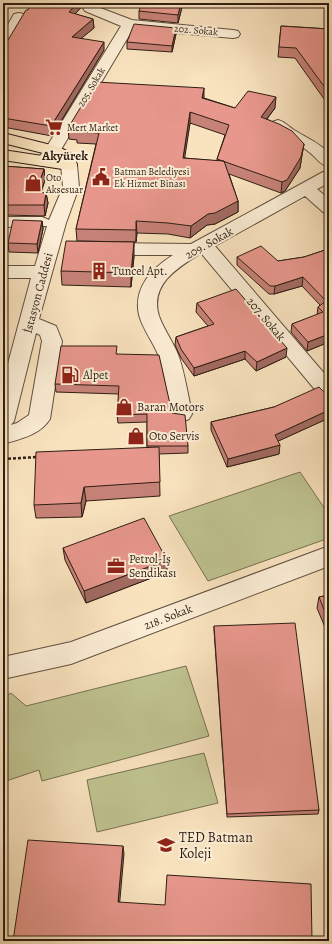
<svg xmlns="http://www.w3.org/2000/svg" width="332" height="944" font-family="Alegreya,serif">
  <rect width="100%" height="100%" fill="#f9e3bf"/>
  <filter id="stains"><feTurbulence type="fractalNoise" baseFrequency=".005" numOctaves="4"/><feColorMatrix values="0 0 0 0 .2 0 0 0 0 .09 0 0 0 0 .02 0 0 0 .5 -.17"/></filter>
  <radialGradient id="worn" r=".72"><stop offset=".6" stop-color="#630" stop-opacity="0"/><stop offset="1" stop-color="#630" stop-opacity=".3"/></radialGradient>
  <path fill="#bfc390" stroke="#767052" d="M300,472L329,515V538L208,581L169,516Z
    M186,666L209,736L42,781L39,770L3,782V698L11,693L26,706Z
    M204,753L218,803L97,832L87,780Z"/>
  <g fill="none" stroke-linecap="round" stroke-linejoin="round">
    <g stroke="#614f3e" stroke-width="2">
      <path id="minor" d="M90,4L132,20L233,30L238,31L240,34L238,37L233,38L133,29L59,153C52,161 49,167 38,165L36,161L46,148L121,26L85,11L83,8L85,5Z
        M19,13L24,14L26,17L8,48L3,49V33L14,14Z
        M278,120C285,122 288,126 294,130C307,138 318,142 329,153V167C320,165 316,157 309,152C297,141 280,139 270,125L272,122Z
        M69,160L75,161L77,165L79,187L66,223L39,319L56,326L62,341L50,419C40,435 20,439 3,444V382L31,278H3V266H35L47,226L3,227V217H42L49,220L63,187L61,165L63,161ZM36,333L40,335L42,341L29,415L17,423L11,425L14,421Z
        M329,171V183L317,189L329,199V213L323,212L305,196L215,246L329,379V400L322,398L201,253C179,267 149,284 159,316C164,330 174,343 179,357C185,375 188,395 192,414L189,419L182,422L175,419L172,414C167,395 165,375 159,357C154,343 143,330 139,315C133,288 152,268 173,255H105L99,253L96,249L99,245L105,243L191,244L323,172Z
        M329,546V566L71,664L3,679V657L71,642Z"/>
    </g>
    <g stroke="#2e1e13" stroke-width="2">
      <path id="major" d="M3,133L59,147L74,155L77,165L75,169L69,170L3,160V150L56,158L47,154L3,143Z"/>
    </g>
    <path stroke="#2e1e13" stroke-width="2.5" stroke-dasharray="3 2" stroke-linecap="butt" d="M3,459L38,457"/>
    <use href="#minor" fill="#fbedd5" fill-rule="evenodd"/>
    <use href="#major" fill="#f9e3bf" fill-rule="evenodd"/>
  </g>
  <path fill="#c78278" stroke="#2e1e13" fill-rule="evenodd" d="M85,3L75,14L93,19L94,28L81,38L104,50L52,136L3,127V41L8,40Z
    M183,3L178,23L139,19V11Z
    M281,26L329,29V106L295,58L278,57Z
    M176,28V34L172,52L127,49V42Z
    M204,98L235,108H275L267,119L304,144L302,155L300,168L285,191L281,193L229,174L238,201V212L215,224L207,225L190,238L168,234L137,233L136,242L77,241L76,229L96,144L77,143V140L69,139L68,128ZM190,123L225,135L217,159V161L184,158Z
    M3,166L44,169L45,180L41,193H46L48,203L45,216L5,215L4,205L6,196H3Z
    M42,221L43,229L38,253L9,252L8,243Z
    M328,249L329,342L307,351L291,332L292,324L317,315L318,307L320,305L302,286L274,294H269L237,265V257L278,261L304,257Z
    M134,256L131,287L62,285L61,271Z
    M197,303L286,357L256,371L245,359L194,376L181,358L175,345L176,337L208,326L196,312Z
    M118,354L172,413L188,446V453L159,454L160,496L86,501L82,517L36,518L34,505L147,447V422L118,423L117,415L119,394L56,392L55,384Z
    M323,391L329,418L278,441L279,454L227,467L211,430V422L274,407Z
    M63,548L167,572L86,603L65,560Z
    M329,595V637L317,608L319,597Z
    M214,626L319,810L318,814L227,817L214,630Z"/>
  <path fill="#a26a62" stroke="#2e1e13" d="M77,3H85L69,21V12Z
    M181,3H183L178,23V15Z
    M93,19L94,28L72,46V37Z
    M176,28V34L172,52V46Z
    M104,42V50L52,136L51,126Z
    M204,88V99L202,98Z
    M276,97L275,108L260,128L261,117Z
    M190,112V123L183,169V158Z
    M304,144L302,155L300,168L285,191L281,193L282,182Z
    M44,169L45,180L37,203L36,192Z
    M46,193L48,203L45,216L44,205Z
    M238,201V212L215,224L207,225L190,238L191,226L208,214Z
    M42,221L43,229L38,253L37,244Z
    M136,221L137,233L136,242Z
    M134,242V256L131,287V273Z
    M303,277L302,286L274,294L275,286Z
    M5,304L7,313L3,325V312Z
    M329,334V342L307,351L308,342Z
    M287,348L286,357L256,371L257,362Z
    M245,351V359L194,376V368Z
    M329,410V418L274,443L275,435Z
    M280,445L279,454L227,467L228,459Z
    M84,487L86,501L82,517L81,503Z
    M167,560V572L86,603L84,591Z
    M123,846L124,854L119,910L118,902Z"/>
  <path fill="#e7978c" stroke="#2e1e13" d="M32,3H77L69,12L93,19L72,37L104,42L51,126L3,118V41L8,40L26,10H28Z
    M142,3H181L178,15L139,11Z
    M134,24L176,28L172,46L127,42Z
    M281,26L329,29V93L296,48L279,47Z
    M96,82L204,88L202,98L235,108L248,91L276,97L261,117L279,124L292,131L304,144L301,157L287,180L282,182L217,159L229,125L190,112L183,158L224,161L238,201L215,213L208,214L191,226L168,223L136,221V230L76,229L99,133L76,132L77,129L68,128Z
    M3,166L44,169L36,192L46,193L44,205H4L8,186H3Z
    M13,220L42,221L37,244L8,243Z
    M66,241L134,242L131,273L61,271Z
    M261,246L278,261L304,257L328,249L329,250V334L308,342L292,324L323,312L318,307L326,301L303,277L275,286H270L237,257Z
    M236,289L287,348L257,362L245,351L194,368L181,349L176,337L214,324L197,303Z
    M3,304H5L3,312Z
    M61,346H117L116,354L159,355L172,413L185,415L188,446H147V414L117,415L119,386L55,384Z
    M319,387L323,391L329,392V410L275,435L280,445L228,459L211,422L274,407Z
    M159,447L160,482L84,487L81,503L34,505L36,452Z
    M144,518L167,560L84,591L63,548Z
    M329,595V622L319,597Z
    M295,623L319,810L227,814L214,626Z
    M28,840L123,846L118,902L165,905L167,875L311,884L312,941H13Z"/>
  <defs>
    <g id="supermarket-bare" transform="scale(1.38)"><path d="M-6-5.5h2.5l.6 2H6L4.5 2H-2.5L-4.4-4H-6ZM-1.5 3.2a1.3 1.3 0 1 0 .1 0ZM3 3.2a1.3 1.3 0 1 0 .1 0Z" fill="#8f2418" stroke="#fbedd5" stroke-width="2.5" paint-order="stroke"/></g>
    <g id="civic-bare" transform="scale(1.38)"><path d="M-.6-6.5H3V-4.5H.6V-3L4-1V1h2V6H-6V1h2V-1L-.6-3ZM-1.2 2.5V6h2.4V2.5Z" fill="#8f2418" stroke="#fbedd5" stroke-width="2.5" paint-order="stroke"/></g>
    <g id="shop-bare" transform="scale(1.38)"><path d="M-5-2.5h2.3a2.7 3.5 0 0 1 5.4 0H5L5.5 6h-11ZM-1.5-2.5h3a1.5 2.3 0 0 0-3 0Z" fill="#8f2418" stroke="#fbedd5" stroke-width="2.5" paint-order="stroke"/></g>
    <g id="building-bare" transform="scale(1.38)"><path d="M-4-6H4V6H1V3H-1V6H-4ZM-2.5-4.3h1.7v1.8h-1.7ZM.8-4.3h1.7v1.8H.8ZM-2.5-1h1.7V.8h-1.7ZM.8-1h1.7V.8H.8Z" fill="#8f2418" stroke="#fbedd5" stroke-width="2.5" paint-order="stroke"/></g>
    <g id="fuel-bare" transform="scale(1.38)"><path d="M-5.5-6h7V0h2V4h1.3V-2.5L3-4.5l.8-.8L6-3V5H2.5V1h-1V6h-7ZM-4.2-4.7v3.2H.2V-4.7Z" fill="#8f2418" stroke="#fbedd5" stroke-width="2.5" paint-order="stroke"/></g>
    <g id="office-bare" transform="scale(1.38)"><path d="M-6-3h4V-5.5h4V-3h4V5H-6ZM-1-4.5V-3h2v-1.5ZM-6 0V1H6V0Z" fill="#8f2418" stroke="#fbedd5" stroke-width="2.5" paint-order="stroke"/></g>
    <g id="school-bare" transform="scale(1.38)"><path d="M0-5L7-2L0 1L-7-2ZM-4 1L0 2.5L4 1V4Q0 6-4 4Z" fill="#8f2418" stroke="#fbedd5" stroke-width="2.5" paint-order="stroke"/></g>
  </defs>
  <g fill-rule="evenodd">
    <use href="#supermarket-bare" x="54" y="127"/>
    <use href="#civic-bare" x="101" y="177"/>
    <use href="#shop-bare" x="33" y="183"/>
    <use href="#building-bare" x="99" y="271"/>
    <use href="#fuel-bare" x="70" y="375"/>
    <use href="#shop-bare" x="124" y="407"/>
    <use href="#shop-bare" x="136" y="436"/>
    <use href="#office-bare" x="116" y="566"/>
    <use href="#school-bare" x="166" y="845"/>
  </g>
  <g text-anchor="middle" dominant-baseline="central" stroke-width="4" stroke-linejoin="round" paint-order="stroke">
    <g font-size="10" fill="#2e1e13" stroke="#fbedd5">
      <text transform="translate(196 30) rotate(5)">202. Sokak</text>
      <text transform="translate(91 87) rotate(-59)">205. Sokak</text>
    </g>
    <g font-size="10" fill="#2e1e13" stroke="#fbedd5" text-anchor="start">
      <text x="67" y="127">Mert Market</text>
      <text x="114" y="171">Batman Belediyesi<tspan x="114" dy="12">Ek Hizmet Binası</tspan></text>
      <text x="46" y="177">Oto<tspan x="46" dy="12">Aksesuar</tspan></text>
    </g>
    <g font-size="12" fill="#2e1e13" stroke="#fbedd5">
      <text transform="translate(209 243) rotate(-29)">209. Sokak</text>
      <text transform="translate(38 293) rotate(-75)">İstasyon Caddesi</text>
      <text transform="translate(266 319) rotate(50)">207. Sokak</text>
      <text transform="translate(168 617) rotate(-21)">218. Sokak</text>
    </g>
    <g font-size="12" fill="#2e1e13" stroke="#fbedd5" text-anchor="start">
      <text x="112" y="271">Tuncel Apt.</text>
      <text x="83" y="375">Alpet</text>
      <text x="137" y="407">Baran Motors</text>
      <text x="149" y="436">Oto Servis</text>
      <text x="129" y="559">Petrol-İş<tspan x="129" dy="14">Sendikası</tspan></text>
    </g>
    <g font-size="13" font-weight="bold" fill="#2e1e13" stroke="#fbedd5">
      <text x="65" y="155">Akyürek</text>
    </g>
    <g font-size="14" fill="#2e1e13" stroke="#fbedd5" text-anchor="start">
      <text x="179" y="837">TED Batman<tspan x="179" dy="16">Koleji</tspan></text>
    </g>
  </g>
  <rect width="332" height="944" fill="none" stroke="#f9e3bf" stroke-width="16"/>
  <rect x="4" y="4" width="324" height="936" fill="none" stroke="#2e1e13" stroke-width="2"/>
  <rect x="8" y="8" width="316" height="928" fill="none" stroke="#2e1e13"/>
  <rect width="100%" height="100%" filter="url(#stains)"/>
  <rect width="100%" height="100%" fill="url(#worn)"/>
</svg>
